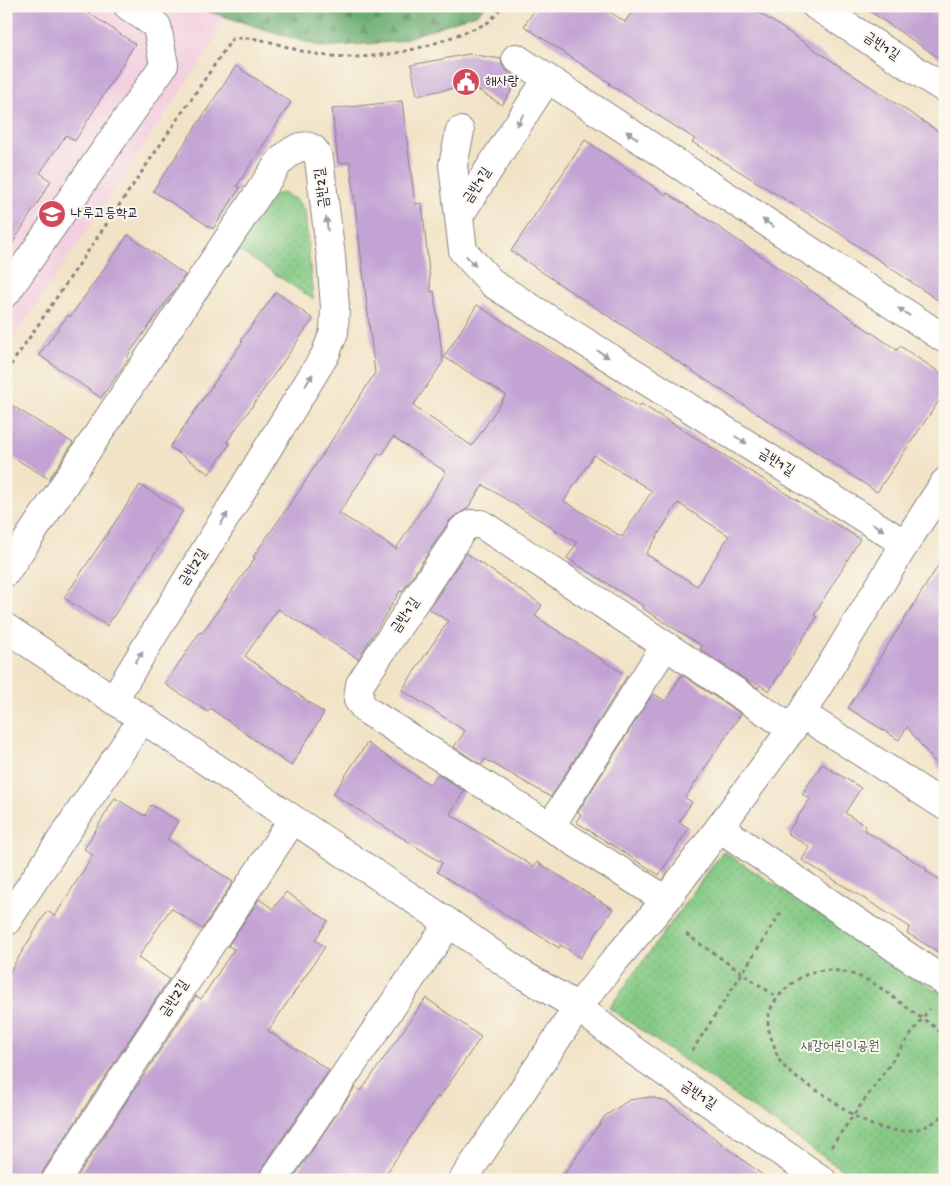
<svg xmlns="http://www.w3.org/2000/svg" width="951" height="1186" font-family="'Gochi Hand','Poor Story',sans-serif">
  <defs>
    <pattern id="forest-firs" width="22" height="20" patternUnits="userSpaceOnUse" patternTransform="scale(1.25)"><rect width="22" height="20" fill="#6bad72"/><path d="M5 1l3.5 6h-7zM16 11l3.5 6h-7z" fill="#588c5f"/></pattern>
    <pattern id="park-dots" width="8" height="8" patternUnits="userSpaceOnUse" patternTransform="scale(1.25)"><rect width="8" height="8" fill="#84c984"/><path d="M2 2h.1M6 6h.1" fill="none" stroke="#72ac73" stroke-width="1.8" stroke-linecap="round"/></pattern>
  </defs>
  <rect width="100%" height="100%" fill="#fbf7ec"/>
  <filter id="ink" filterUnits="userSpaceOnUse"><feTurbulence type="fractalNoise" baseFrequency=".02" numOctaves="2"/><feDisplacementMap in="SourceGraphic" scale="10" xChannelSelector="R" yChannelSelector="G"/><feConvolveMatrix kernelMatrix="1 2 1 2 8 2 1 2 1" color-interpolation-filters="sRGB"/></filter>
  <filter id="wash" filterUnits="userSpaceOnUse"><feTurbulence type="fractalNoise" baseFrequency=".0096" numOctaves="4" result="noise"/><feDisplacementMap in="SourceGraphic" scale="20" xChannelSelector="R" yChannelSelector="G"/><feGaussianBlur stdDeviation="1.12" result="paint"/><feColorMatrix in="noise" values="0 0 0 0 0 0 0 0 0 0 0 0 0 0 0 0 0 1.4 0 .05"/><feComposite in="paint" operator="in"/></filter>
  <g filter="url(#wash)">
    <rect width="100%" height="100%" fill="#f1e3c6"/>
    <path fill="#f3cfe0" d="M6,6H191L223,15L213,44L6,350Z"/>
    <path fill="url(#forest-firs)" stroke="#466856" d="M191,6H485L479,13L396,42L321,47Z"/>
    <path fill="url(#park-dots)" stroke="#537660" d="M282,193L297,200L305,211L313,299L237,249L273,195Z
      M723,851L945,996V1171L938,1180H857L609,1008Z"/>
    <g id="blocks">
      <path fill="#c3a3d4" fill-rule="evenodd" d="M15,6H78L135,44L75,141L66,135L40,173L51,181L6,254V19Z
        M537,6H601L625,22L636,6H749L945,136V305L836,231L692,142L695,139L609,84L610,83L524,26Z
        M862,6H945V62Z
        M469,54L501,59L502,65L507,71L519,79L502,105L470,85L417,95L411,65Z
        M236,66L291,102L237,186L240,188L213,229L153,191Z
        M402,101L415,204L422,203L431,292L434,291L443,362L413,406L472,446L506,395L444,357L477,305L639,407L641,404L860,539L814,615L817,617L769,691L760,685L758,688L700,649L702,646L642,608L643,606L567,558L577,543L483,485L467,509L455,516L450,520L402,592L400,591L358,659L278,609L245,656L324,713L291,766L210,708L208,712L165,684L200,632L202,633L255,558L253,557L299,491L375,373L350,162L338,163L332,109ZM393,437L446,472L396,549L339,513L379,453L382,455ZM594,455L652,491L622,537L564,501ZM678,503L729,536L697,586L646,554Z
        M585,140L666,195L667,193L717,226L897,350L900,346L945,376V392L877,492L561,285L511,251Z
        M128,235L185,275L127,357L129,358L101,398L39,355L68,315L70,317Z
        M276,292L313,319L227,442L230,444L209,474L170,447L243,341L241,340Z
        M6,402L73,443L49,479L6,453Z
        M140,485L183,511L107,626L64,598Z
        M466,553L542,605L535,616L627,676L551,797L485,759L481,765L454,747L465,731L402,690L448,621L429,609Z
        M945,555V775L907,727L899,740L848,708Z
        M682,675L741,714L685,798L692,802L679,822L689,828L659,875L576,822L581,814L578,812L653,693L665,701Z
        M367,743L430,785L437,774L464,791L450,814L534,867L537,862L613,909L580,958L561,945L559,948L437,872L442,863L333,794Z
        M822,764L861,788L845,813L866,826L864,830L927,869L926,871L945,883V956L907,933L910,927L802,860L810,847L787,833L810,799L802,794Z
        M115,798L145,816L151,805L178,821L167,839L233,882L202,929L171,908L138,958L169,979L43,1171L40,1180H6V978L47,911L55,916L93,855L84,849Z
        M286,892L328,921L315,940L325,947L268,1031L329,1070L260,1171L258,1180H75L196,996L201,999L234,949L228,946L259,899L273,909Z
        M426,998L481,1037L439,1098L437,1097L382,1180H292L355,1087L361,1091Z
        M651,1097L667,1102L677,1109L769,1180H560L605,1116L629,1100Z"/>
    </g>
  </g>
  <g filter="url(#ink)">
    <use href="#blocks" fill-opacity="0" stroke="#8a8280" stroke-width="1"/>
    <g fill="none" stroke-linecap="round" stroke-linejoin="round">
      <g stroke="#8a8280" stroke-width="30">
        <path id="minor" d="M816,6L945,89
          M516,58L945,339
          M460,131L453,165L463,251L493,284L905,544
          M459,216L547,79
          M6,293L164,65L157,26L128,6
          M6,572L278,164C284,157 301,140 313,149C316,151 317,156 319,159L331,257L335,307L334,332L325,355L114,699
          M6,628L449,923L520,973L578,1007L634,1051L822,1180
          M802,714L945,806
          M550,827L665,646
          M720,828L945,982
          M666,900L366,710L358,700L360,684L463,529L471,524H481L792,729
          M6,922L143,718
          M56,1180L293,819
          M273,1180L449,923
          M463,1180L578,1007L615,960L666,900L792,729L905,544L945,482"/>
      </g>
      <path stroke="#8a8280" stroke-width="3" stroke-dasharray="4 4" stroke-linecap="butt" d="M6,372L232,39C259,34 284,48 310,53C361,63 415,53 462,33C470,30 479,27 487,23C493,19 498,11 502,6
        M686,934L778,998
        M945,1039L940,1032L931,1024C907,1010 880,983 855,975C844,971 824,968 813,972C794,978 767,1001 768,1023C768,1030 771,1038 774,1045C776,1052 778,1060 783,1065C793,1078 810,1086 823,1094C840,1105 858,1121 878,1127C901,1134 928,1132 945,1113
        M692,1051L782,911
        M831,1147L929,1009"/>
      <use href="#minor" stroke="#fff" stroke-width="28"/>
    </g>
    <defs><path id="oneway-solid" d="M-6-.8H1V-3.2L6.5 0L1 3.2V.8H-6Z" transform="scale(1.25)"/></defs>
    <g fill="#9c9ca7">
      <use href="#oneway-solid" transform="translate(520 120) rotate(123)"/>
      <use href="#oneway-solid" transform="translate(632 135) rotate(-147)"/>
      <use href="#oneway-solid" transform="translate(768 223) rotate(-147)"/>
      <use href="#oneway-solid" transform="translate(327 224) rotate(-97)"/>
      <use href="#oneway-solid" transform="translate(471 261) rotate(47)"/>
      <use href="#oneway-solid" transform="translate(904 312) rotate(-147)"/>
      <use href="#oneway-solid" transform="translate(603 354) rotate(32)"/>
      <use href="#oneway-solid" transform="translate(309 380) rotate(-58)"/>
      <use href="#oneway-solid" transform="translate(741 440) rotate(32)"/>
      <use href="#oneway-solid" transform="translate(224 519) rotate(-58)"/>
      <use href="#oneway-solid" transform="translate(878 527) rotate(32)"/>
      <use href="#oneway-solid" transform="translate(139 657) rotate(-58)"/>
    </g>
  </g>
  <defs>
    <g id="civic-disc" transform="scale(1.4375)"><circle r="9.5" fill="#d1495b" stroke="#fbf7ec"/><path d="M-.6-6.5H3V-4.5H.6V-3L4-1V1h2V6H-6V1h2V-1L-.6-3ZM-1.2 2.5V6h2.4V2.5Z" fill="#fff"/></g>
    <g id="school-disc" transform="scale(1.4375)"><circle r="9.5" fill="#d1495b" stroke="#fbf7ec"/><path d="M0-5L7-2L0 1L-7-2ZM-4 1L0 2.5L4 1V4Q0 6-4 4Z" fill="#fff"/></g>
  </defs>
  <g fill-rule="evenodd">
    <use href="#civic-disc" x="466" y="82"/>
    <use href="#school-disc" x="52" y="214"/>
  </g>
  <g text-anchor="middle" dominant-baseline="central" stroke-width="4" stroke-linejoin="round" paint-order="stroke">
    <g font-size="14" fill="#22223b" stroke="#fbf7ec">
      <text transform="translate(881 47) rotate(33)">금반1길</text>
      <text transform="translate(478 186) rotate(-57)">금반1길</text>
      <text transform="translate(323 188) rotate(-97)">금반2길</text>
      <text transform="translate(776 463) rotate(32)">금반1길</text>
      <text transform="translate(194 568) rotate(-58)">금반2길</text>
      <text transform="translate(406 616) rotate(-56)">금반1길</text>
      <text transform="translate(175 999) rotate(-57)">금반2길</text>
      <text transform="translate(698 1096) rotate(34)">금반1길</text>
    </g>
    <g font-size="14" fill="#22223b" stroke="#fbf7ec" text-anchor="start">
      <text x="485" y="82">해사랑</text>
      <text x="71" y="214">나루고등학교</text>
    </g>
    <g font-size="14" fill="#445c55" stroke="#fbf7ec">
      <text x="840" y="1047">새강어린이공원</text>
    </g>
  </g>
  <rect width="951" height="1186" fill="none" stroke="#fbf7ec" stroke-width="25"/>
</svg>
